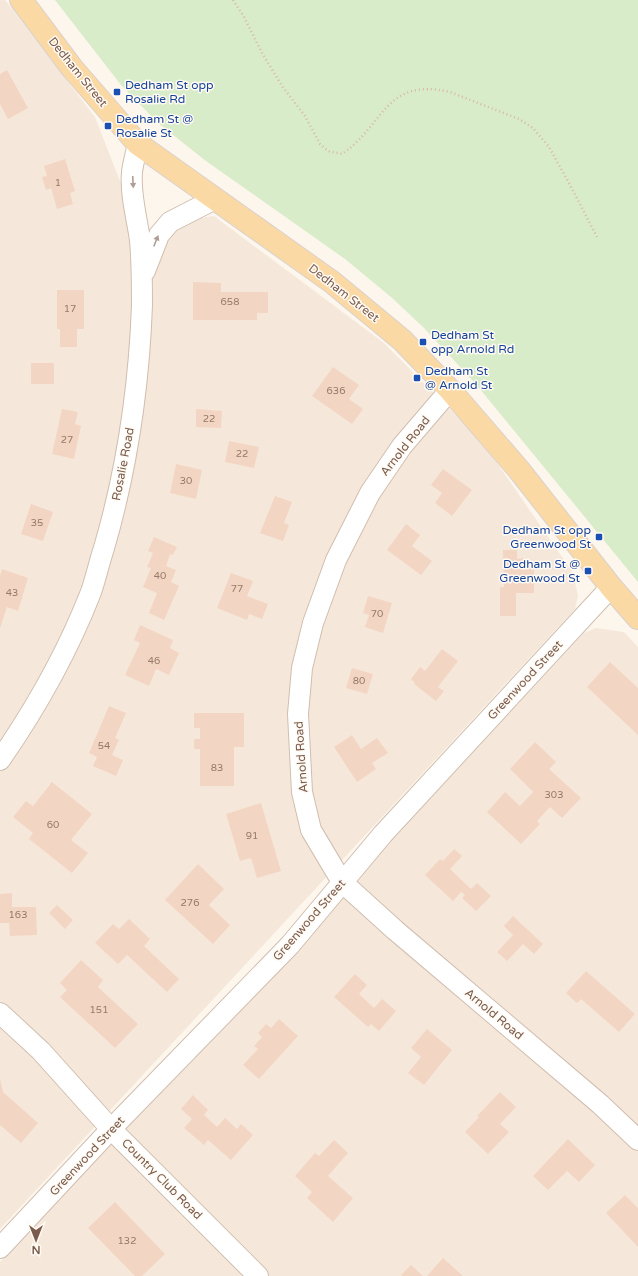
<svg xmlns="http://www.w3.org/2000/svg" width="638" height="1276" font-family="'Varela Round',sans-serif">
  <rect width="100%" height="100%" fill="#fdf6ec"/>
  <path fill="#f5e8da" d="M0,0H5L95,117L123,189L132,244L188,220L214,216L384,343L484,444L573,573L578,596L575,609L0,1229Z
    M596,628L624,632L638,647V1276H0V1262L584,633Z"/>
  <path fill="#d8ecc9" d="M55,0H638V582L475,383L424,328L391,297L345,259L206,161L158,123L121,85Z"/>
  <path fill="#f3d5c3" d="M7,70L28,108L8,119L0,104V74Z
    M65,159L75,191L70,193L73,204L57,209L51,188L46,190L42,177L47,176L44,166Z
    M193,282L221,283V292H268V313H257V320H193Z
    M57,290H84V329H77V347H60V329H57Z
    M31,363H54V384H31Z
    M333,367L359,385L349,399L363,409L352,424L312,396Z
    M62,409L78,412L75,424L81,426L74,459L52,454Z
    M196,409L222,411L221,428L196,427Z
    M229,441L259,447L254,468L225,462Z
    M176,464L202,470L196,499L170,493Z
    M443,469L472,490L452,516L435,503L442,493L431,485Z
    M275,496L292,502L284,523L289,525L283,541L260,533Z
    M31,504L53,512L43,541L21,534Z
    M406,524L420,535L412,546L432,561L421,575L387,550Z
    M154,537L177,547L173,555L170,554L166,566L176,570L171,582L179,586L164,620L149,613L157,593L143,587L151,568L147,567L153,553L148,551Z
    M503,550H517V559L524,558V566H534V593H516V616H500V587H504Z
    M2,569L28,578L18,611L7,607L0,628V576Z
    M231,573L253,581L247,596L268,604L262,619L249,614L247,620L217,608Z
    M368,596L392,603L383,633L365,627L369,615L363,613Z
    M140,625L173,640L170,648L179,653L169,675L156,669L149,686L125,675L140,643L134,640Z
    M442,649L458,661L438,687L444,691L436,701L414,684L415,683L411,679L420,667L425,671Z
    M610,662L638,688V735L587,687Z
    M352,668L373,674L367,694L346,688Z
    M109,706L126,713L115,738L119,740L112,755L123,760L116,776L93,766L97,757L89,753Z
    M194,713H244V747H234V786H200V749H194V739H200V728H194Z
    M352,735L361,749L377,738L388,753L372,763L376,769L357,782L334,747Z
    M535,742L556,762L549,769L581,798L562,818L550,807L537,821L540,824L521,844L487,812L505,792L520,806L533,792L510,769Z
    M52,782L92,814L71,840L88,853L72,873L29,839L33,833L13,817L26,801L33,806Z
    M261,803L281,871L257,878L251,858L240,861L226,814Z
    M454,849L462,856L450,869L471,889L477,883L491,896L476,911L462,898L465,895L461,892L453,901L425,875L440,859L443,861Z
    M198,864L224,889L209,905L230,925L213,944L165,900Z
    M12,893V907H36L37,935L10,936L9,923H0V894Z
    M57,905L73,920L65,929L49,913Z
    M513,916L543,944L534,954L523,944L507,961L497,952L513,935L504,926Z
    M129,919L150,939L144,946L179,979L167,992L127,955L118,964L95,943L113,924L119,929Z
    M81,960L103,980L98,987L138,1024L115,1048L60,997L67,990L60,983Z
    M586,971L635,1014L619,1032L581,999L577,1003L566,993Z
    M355,974L367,985L359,994L374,1008L382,999L396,1011L379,1031L371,1024L368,1027L334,997Z
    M279,1019L298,1036L259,1079L243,1065L258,1049L254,1046L262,1037L258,1033L266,1024L271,1028Z
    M427,1029L452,1050L424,1085L408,1073L421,1057L411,1048Z
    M0,1079L3,1092L38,1123L21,1143L0,1125Z
    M500,1092L516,1107L500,1124L509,1132L488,1154L465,1132L479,1117L477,1116Z
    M193,1095L208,1110L204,1115L217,1127L225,1118L237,1129L241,1124L253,1135L231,1160L208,1140L204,1145L184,1128L192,1119L181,1109Z
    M568,1139L595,1165L579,1182L567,1171L548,1190L533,1176Z
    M334,1140L348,1153L328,1176L353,1198L333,1222L307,1198L312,1192L295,1176L315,1153L319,1156Z
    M625,1195L638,1208V1247L606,1213Z
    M115,1202L165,1254L142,1276H135L88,1228Z
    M443,1258L463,1276H427Z
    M411,1265L423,1276H403L401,1275Z"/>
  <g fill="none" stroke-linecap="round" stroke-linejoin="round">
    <g stroke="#d1beb0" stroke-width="22">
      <path id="minor" d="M145,271L159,235L170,222L215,199
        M450,390L402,446L370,493L336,560L313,623L302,668L298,714L302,792L311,830L342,882L395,930L600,1104L638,1140
        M0,760C36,708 68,651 91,592C96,578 99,563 104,548C127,469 139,387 142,305C142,283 142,262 140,240C137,218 130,195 132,172C133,163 136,153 138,144
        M0,1013L41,1051L111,1129L258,1276
        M0,1248L111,1129L290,945L383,834L611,587"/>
    </g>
    <g stroke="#dad1cd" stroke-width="24">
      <path id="major" d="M21,0L72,68L138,144L332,282L402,340L450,390L519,470L611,587L638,618"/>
    </g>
    <path stroke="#d9b8a5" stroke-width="2.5" stroke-dasharray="1 3" stroke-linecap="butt" d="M233,0L244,17L262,53L282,86L305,116L320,144L328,151L342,154C385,125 384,77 450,92L519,119L533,128L549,147L569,183L597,237"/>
    <use href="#minor" stroke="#fff" stroke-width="20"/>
    <use href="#major" stroke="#fbd9a5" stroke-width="22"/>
  </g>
  <defs><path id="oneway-solid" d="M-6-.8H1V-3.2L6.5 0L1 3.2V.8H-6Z"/></defs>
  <g fill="#af9d94">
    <use href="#oneway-solid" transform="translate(133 182) rotate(87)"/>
    <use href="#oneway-solid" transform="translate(156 241) rotate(-68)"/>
  </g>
  <g fill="#1a4fb4" stroke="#fffaf3" stroke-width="1.5">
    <rect x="113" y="88" width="8" height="8" rx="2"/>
    <rect x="104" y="122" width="8" height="8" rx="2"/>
    <rect x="419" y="338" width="8" height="8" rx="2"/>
    <rect x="413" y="374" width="8" height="8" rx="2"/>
    <rect x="595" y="533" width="8" height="8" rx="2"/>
    <rect x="584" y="567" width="8" height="8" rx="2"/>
  </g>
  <g text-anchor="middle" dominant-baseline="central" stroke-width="3" stroke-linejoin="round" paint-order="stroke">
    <g font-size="10" fill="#987a6a">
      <text x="58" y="183">1</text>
      <text x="230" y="302">658</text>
      <text x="70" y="309">17</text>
      <text x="336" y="391">636</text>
      <text x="209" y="419">22</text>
      <text x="67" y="440">27</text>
      <text x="242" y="454">22</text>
      <text x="186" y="481">30</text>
      <text x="37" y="523">35</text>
      <text x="160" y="576">40</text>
      <text x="237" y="589">77</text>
      <text x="12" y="593">43</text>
      <text x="377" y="614">70</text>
      <text x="154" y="661">46</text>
      <text x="359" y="681">80</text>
      <text x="104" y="746">54</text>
      <text x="217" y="768">83</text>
      <text x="554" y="795">303</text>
      <text x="53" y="825">60</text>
      <text x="252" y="836">91</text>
      <text x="190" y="903">276</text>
      <text x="18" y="915">163</text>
      <text x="99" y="1010">151</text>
      <text x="127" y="1241">132</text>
    </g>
    <g font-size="12" fill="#7a5c4d" stroke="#fffaf3">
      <text transform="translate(78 72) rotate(51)">Dedham Street</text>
      <text transform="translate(344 293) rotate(38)">Dedham Street</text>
      <text transform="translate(405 446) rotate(-52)">Arnold Road</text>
      <text transform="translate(123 464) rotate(-79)">Rosalie Road</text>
      <text transform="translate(525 680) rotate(-47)">Greenwood Street</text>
      <text transform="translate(301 757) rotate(-94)">Arnold Road</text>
      <text transform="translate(309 920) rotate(-49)">Greenwood Street</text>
      <text transform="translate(494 1014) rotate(40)">Arnold Road</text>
      <text transform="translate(87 1156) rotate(-47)">Greenwood Street</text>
      <text transform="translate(162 1179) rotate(45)">Country Club Road</text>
    </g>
    <g font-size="12" fill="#164399" stroke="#fffaf3" text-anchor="start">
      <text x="125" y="85">Dedham St opp<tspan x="125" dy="14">Rosalie Rd</tspan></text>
      <text x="116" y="119">Dedham St @<tspan x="116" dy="14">Rosalie St</tspan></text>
      <text x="431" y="335">Dedham St<tspan x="431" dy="14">opp Arnold Rd</tspan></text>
      <text x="425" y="371">Dedham St<tspan x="425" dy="14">@ Arnold St</tspan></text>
      <text x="591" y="530" text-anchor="end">Dedham St opp<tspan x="591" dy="14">Greenwood St</tspan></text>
      <text x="580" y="564" text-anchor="end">Dedham St @<tspan x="580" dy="14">Greenwood St</tspan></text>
    </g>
  </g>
  <g transform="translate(36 1240) rotate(180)" stroke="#fffaf3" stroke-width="3" paint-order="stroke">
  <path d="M0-3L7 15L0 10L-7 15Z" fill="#7a5c4d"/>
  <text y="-6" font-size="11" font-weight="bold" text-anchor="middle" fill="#7a5c4d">N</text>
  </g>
</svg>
